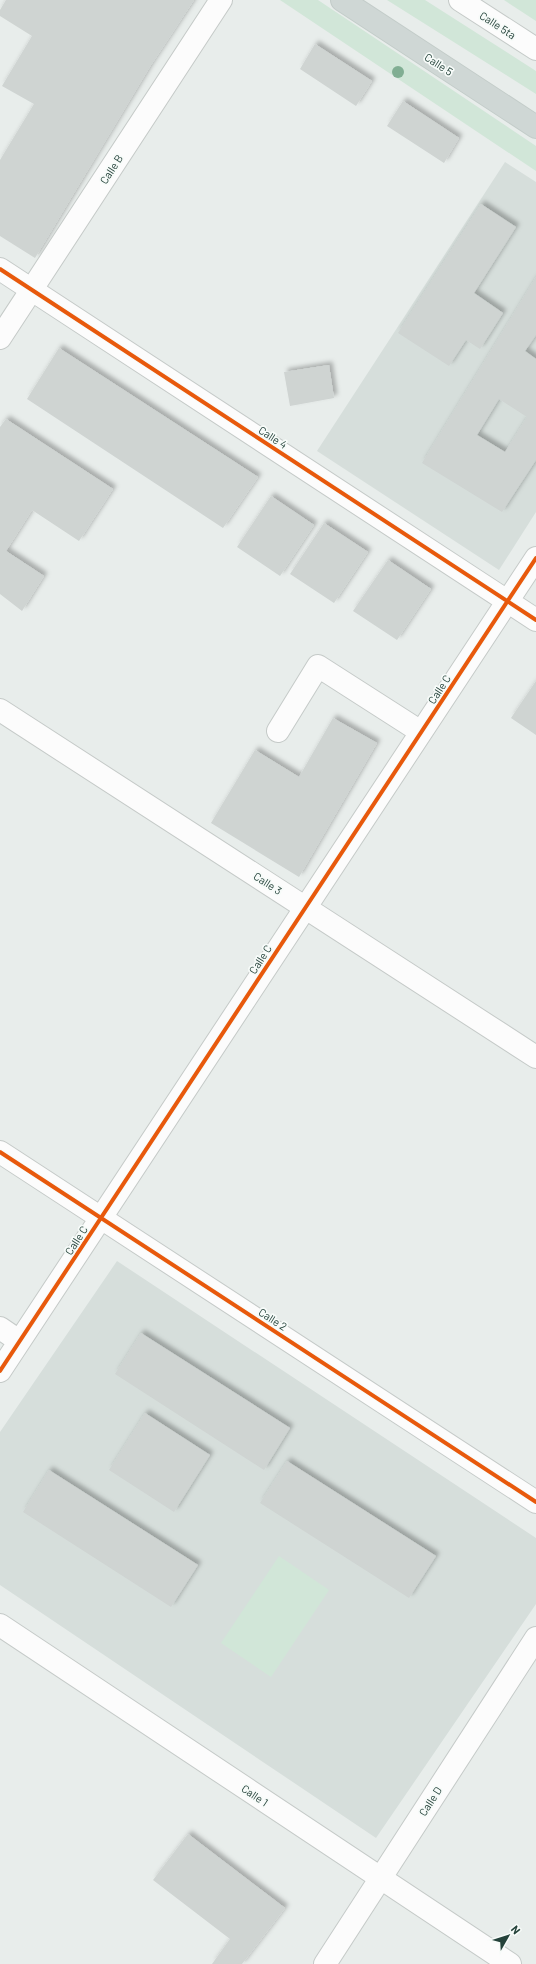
<svg xmlns="http://www.w3.org/2000/svg" width="536" height="1964" font-family="Barlow,sans-serif">
  <defs>
    <filter id="shadow"><feDropShadow dx="3.5" dy="-3.5" stdDeviation="2" flood-color="#0004"/></filter>
  </defs>
  <rect width="100%" height="100%" fill="#e8edeb"/>
  <path fill="#d6dedb" d="M505,162L536,182V512L499,570L317,451Z
    M117,1261L536,1538V1604L376,1838L0,1585V1432Z"/>
  <path fill="#d1e6d8" d="M280,0H318L536,146V171Z
    M387,0H425L536,71V94Z
    M504,0H536V21Z
    M279,1556L329,1590L271,1677L221,1643Z"/>
  <path fill="#cfd4d2" fill-rule="evenodd" filter="url(#shadow)" d="M6,0H194L151,65L35,258L0,236V160L34,104L2,86L32,36L0,16V10Z
    M315,44L372,81L356,106L300,69Z
    M403,101L459,138L444,163L387,126Z
    M481,204L516,227L474,293L503,313L480,349L466,340L449,366L398,333Z
    M536,277V335L525,351L536,359V460L502,512L422,463ZM499,399L527,417L505,452L477,435Z
    M59,348L258,477L223,528L27,399Z
    M329,365L334,398L290,406L284,372Z
    M6,419L113,489L79,541L32,510L6,551L44,576L22,611L0,594V427Z
    M271,496L314,525L280,576L237,547Z
    M324,523L368,552L334,603L290,574Z
    M388,560L431,589L397,640L353,611Z
    M536,681V735L511,718Z
    M333,718L377,743L299,877L211,823L255,750L299,777Z
    M141,1333L290,1428L264,1470L115,1374Z
    M145,1413L210,1455L174,1512L109,1470Z
    M287,1461L436,1556L409,1598L260,1503Z
    M49,1470L198,1565L171,1607L23,1512Z
    M188,1834L285,1908L242,1964H212L230,1939L153,1880Z"/>
  <g fill="none" stroke-linecap="round" stroke-linejoin="round">
    <g stroke="#c5cac8" stroke-width="24">
      <path id="minor" d="M460,0L536,49
        M0,269L536,620
        M0,338L221,0
        M0,710L536,1057
        M278,731L318,666L421,732
        M0,1152L536,1502
        M0,1328L19,1341
        M0,1371L536,558
        M0,1625L510,1964
        M325,1964L536,1638"/>
    </g>
    <g stroke="#c3ccc9" stroke-width="24">
      <path id="major" d="M342,0L536,127"/>
    </g>
    <use href="#minor" stroke="#fcfcfc" stroke-width="22"/>
    <use href="#major" stroke="#cfd7d5" stroke-width="22"/>
    <g stroke="#f7fbf9" stroke-width="6">
      <path id="cycleway" d="M0,269L536,620
        M0,1152L536,1502
        M0,1371L536,558"/>
    </g>
    <use href="#cycleway" stroke="#e8590c" stroke-width="4"/>
  </g>
  <circle fill="#81ae93" cx="398" cy="72" r="6"/>
  <g text-anchor="middle" dominant-baseline="central" stroke-width="3.5" stroke-linejoin="round" paint-order="stroke">
    <g font-size="11" fill="#24423a" stroke="#f7fbf9">
      <text transform="translate(498 25) rotate(33)">Calle 5ta</text>
      <text transform="translate(439 64) rotate(33)">Calle 5</text>
      <text transform="translate(111 169) rotate(-57)">Calle B</text>
      <text transform="translate(273 437) rotate(33)">Calle 4</text>
      <text transform="translate(439 689) rotate(-57)">Calle C</text>
      <text transform="translate(268 883) rotate(33)">Calle 3</text>
      <text transform="translate(260 959) rotate(-57)">Calle C</text>
      <text transform="translate(76 1240) rotate(-57)">Calle C</text>
      <text transform="translate(273 1319) rotate(33)">Calle 2</text>
      <text transform="translate(255 1795) rotate(34)">Calle 1</text>
      <text transform="translate(430 1801) rotate(-57)">Calle D</text>
    </g>
  </g>
  <g transform="translate(508 1936) rotate(51)" stroke="#f7fbf9" stroke-width="3" paint-order="stroke">
  <path d="M0-3L7 15L0 10L-7 15Z" fill="#24423a"/>
  <text y="-6" font-size="11" font-weight="bold" text-anchor="middle" fill="#24423a">N</text>
  </g>
</svg>
